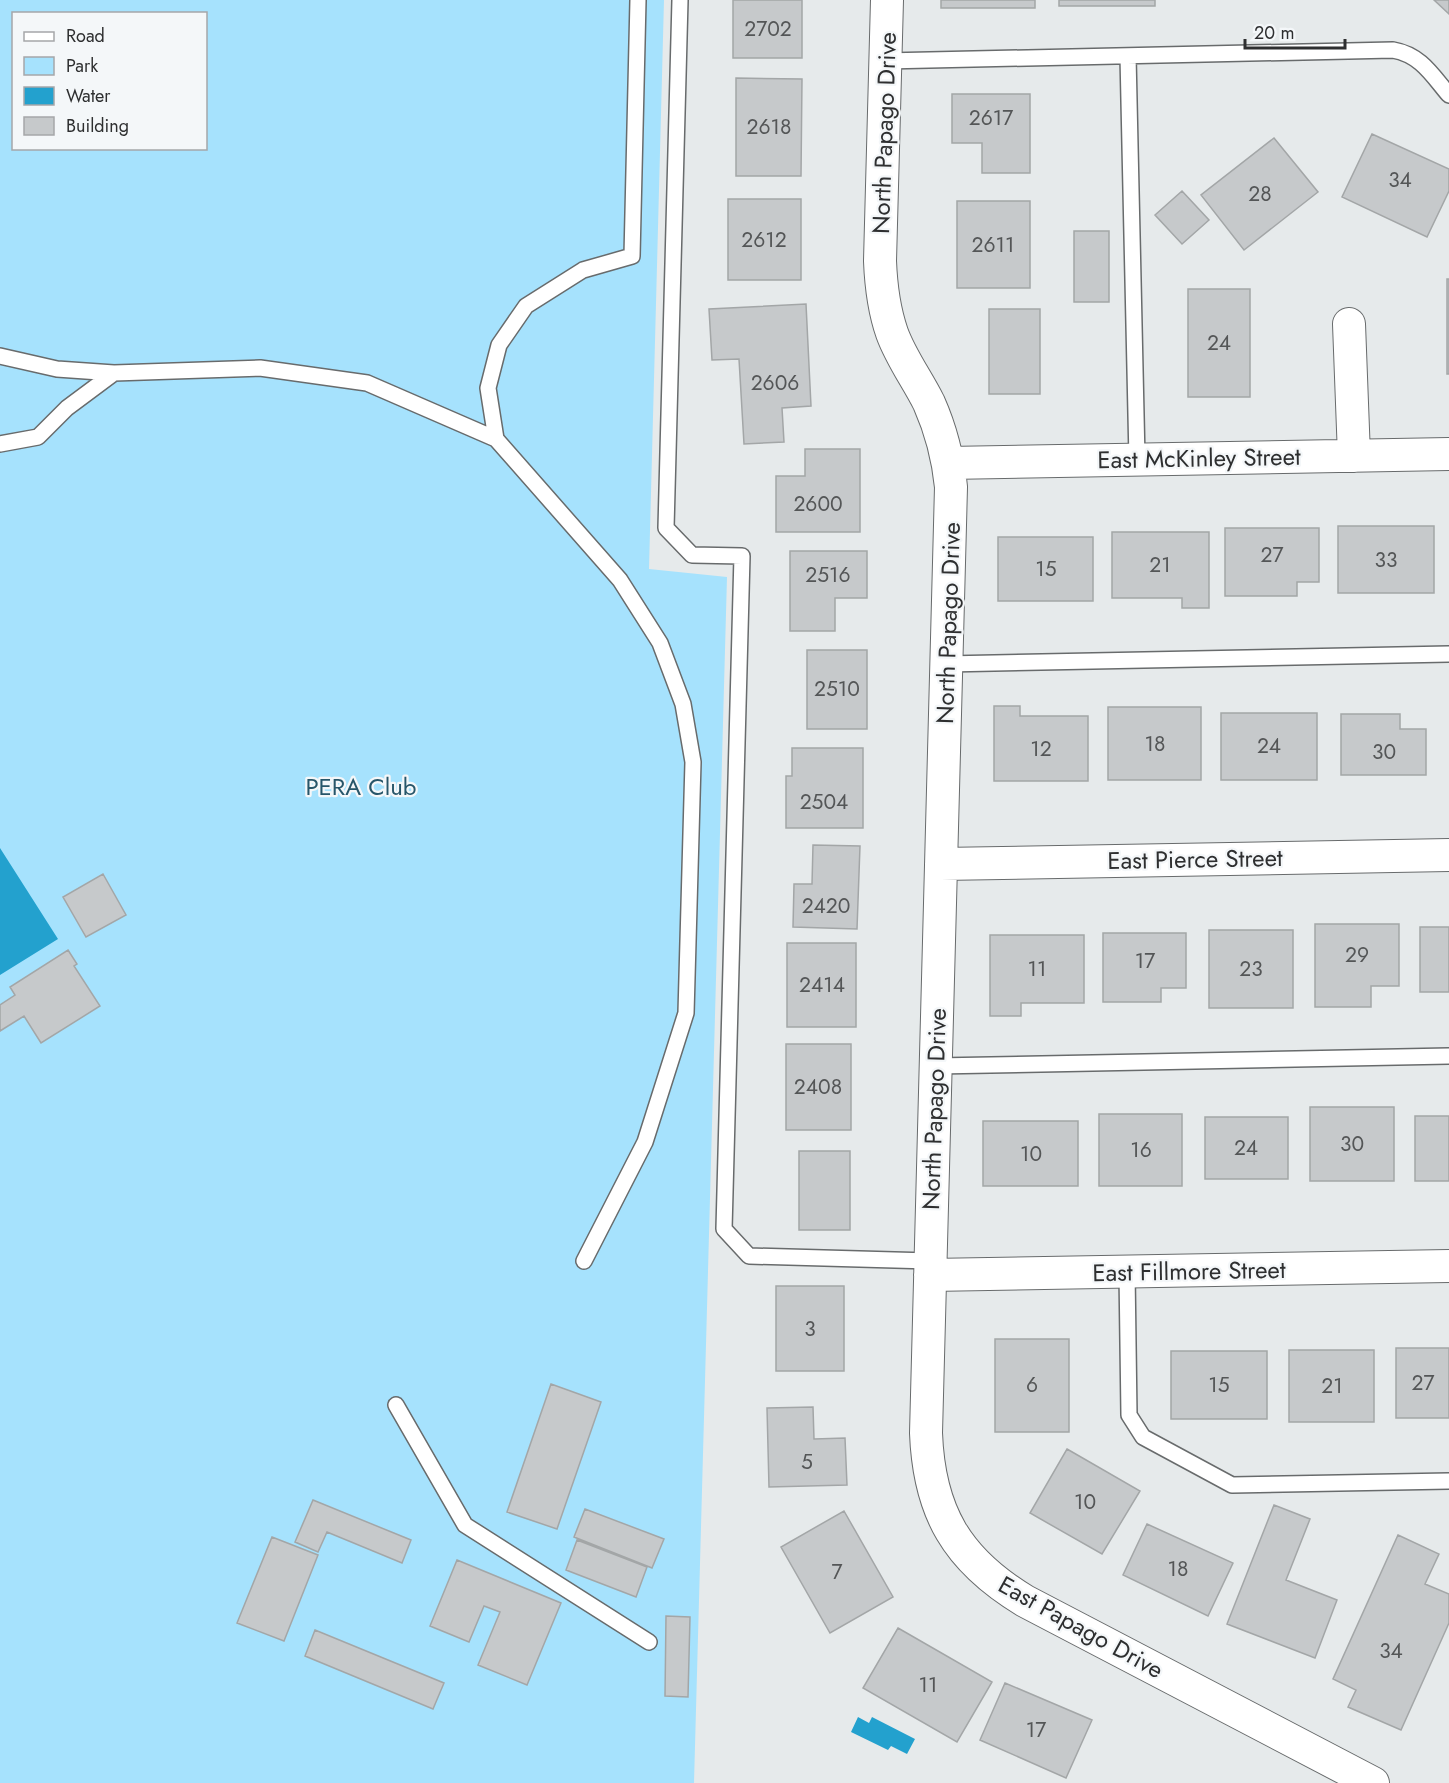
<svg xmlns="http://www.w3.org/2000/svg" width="1449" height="1783" font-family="Jost,sans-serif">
  <rect width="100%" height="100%" fill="#e6eaeb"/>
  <path fill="#a6e2fd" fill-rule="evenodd" d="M0,0H664L649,569L727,577L694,1783H0ZM14,14H206V148H14Z"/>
  <path fill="#23a1ce" d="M0,848L58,939L0,975Z
    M858,1717L869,1723L872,1717L915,1739L907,1754L891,1746L888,1750L851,1732Z"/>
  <path fill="#c6c9cb" stroke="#a3a6a7" stroke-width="1.5" d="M733,0H802V58H733Z
    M941,0H1035V8H941Z
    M1059,0H1155V6H1059Z
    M1434,0H1449V14Z
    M736,78L802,79L801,176H736Z
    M952,94H1030V173H982V143H952Z
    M1372,134L1449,169V191L1427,237L1342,197Z
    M1274,138L1318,192L1244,250L1201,195Z
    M1182,191L1209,220L1182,244L1155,215Z
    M728,199H801V280H728Z
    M957,201H1030V288H957Z
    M1074,231H1109V302H1074Z
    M1447,279H1449V374H1447Z
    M1188,289H1250V397H1188Z
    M806,304L811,406L782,408L784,442L744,444L739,359L712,360L709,309Z
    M989,309H1040V394H989Z
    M805,449H860V532H776V476H805Z
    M1338,526H1434V593H1338Z
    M1225,528H1319V582H1297V596H1225Z
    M1112,532H1209V608H1182V598H1112Z
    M998,537H1093V601H998Z
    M790,551H867V598H835V631H790Z
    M807,650H867V729H807Z
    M994,706H1020V716H1088V781H994Z
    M1108,707H1201V780H1108Z
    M1221,713H1317V780H1221Z
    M1341,714H1400V729H1426V775H1341Z
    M792,748H863V828H786V776H792Z
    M813,845L860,846L857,929L793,927L794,884H812Z
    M103,874L126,915L86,937L63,897Z
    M1315,924H1399V986H1371V1007H1315Z
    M1420,927H1449V992H1420Z
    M1209,930H1293V1008H1209Z
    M1103,933H1186V988H1161V1002H1103Z
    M990,935H1084V1003H1021V1016H990Z
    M787,943H856V1027H787Z
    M68,950L77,964L74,966L100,1006L41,1043L24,1016L0,1031V1005L15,995L10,987Z
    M786,1044H851V1130H786Z
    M1310,1107H1394V1181H1310Z
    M1099,1114H1182V1186H1099Z
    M1415,1116H1449V1181H1415Z
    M1205,1117H1288V1179H1205Z
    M983,1121H1078V1186H983Z
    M799,1151H850V1230H799Z
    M776,1286H844V1371H776Z
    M995,1339H1069V1432H995Z
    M1396,1348H1449V1418H1396Z
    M1289,1350H1374V1422H1289Z
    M1171,1351H1267V1419H1171Z
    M551,1384L601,1402L557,1529L507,1512Z
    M813,1407L814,1439L845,1438L847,1485L769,1487L767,1408Z
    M1067,1449L1140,1491L1102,1554L1030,1513Z
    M313,1500L411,1540L402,1563L327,1532L318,1552L295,1542Z
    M1274,1505L1310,1519L1286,1580L1337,1600L1315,1658L1227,1624Z
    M585,1509L664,1539L652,1568L574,1537Z
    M844,1511L893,1597L830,1633L781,1547Z
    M1147,1524L1233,1563L1208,1616L1123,1575Z
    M1398,1535L1439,1554L1425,1584L1449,1594V1623L1401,1730L1348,1707L1356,1690L1333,1679Z
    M272,1537L318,1555L284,1641L237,1623Z
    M577,1540L647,1567L636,1597L566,1570Z
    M457,1560L561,1603L527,1685L478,1665L500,1612L484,1606L469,1642L430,1626Z
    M666,1616L690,1617L688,1697L665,1696Z
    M898,1628L992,1682L957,1742L863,1688Z
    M315,1630L444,1683L433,1709L305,1656Z
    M1005,1683L1092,1720L1066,1778L980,1740Z"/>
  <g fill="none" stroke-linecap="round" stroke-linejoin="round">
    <g stroke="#686b6c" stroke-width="18">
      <path id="lane" d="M680,0L666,528L692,555L742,556L724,1229L749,1256L930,1261
        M1128,56L1137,459
        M885,61L1393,50C1421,55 1432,75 1449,95
        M0,356L57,369L114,373L260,368L367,383L496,439L620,580L660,643L683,704L693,762L686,1013L645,1142L584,1261
        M496,439L488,388L499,345L526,306L583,270L632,256L638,0
        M0,444L38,437L67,408L114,373
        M946,664L1449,654
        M936,1066L1449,1056
        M1127,1272L1129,1415L1143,1437L1232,1485L1449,1481
        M396,1405L465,1525L649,1642"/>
    </g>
    <g stroke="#686b6c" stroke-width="34">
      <path id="street" d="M887,0L880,261C881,286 884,310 892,333C901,358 917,379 929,403C941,430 948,457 951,487L926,1433C929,1512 957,1560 1025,1601L1373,1783
        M1349,324L1354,456
        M948,463L1449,454
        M941,864L1449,855
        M930,1275L1449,1266"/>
    </g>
    <use href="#lane" stroke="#fff" stroke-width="15"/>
    <use href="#street" stroke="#fff" stroke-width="32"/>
  </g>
  <g text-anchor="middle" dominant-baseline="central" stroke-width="4.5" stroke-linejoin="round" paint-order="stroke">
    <g font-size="21" fill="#545657">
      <text x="768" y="29">2702</text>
      <text x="991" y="118">2617</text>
      <text x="769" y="127">2618</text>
      <text x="1400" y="180">34</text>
      <text x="1260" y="194">28</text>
      <text x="764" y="240">2612</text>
      <text x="993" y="245">2611</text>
      <text x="1219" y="343">24</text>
      <text x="775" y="383">2606</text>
      <text x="818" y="504">2600</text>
      <text x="1272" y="555">27</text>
      <text x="1386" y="560">33</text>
      <text x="1160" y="565">21</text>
      <text x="1046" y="569">15</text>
      <text x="828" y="575">2516</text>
      <text x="837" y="689">2510</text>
      <text x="1155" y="744">18</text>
      <text x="1269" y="746">24</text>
      <text x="1041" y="749">12</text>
      <text x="1384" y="752">30</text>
      <text x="824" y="802">2504</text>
      <text x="826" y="906">2420</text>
      <text x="1357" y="955">29</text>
      <text x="1145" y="961">17</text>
      <text x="1037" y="969">11</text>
      <text x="1251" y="969">23</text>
      <text x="822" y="985">2414</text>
      <text x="818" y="1087">2408</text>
      <text x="1352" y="1144">30</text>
      <text x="1246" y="1148">24</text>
      <text x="1141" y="1150">16</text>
      <text x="1031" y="1154">10</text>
      <text x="810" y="1329">3</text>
      <text x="1423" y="1383">27</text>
      <text x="1032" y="1385">6</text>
      <text x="1219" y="1385">15</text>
      <text x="1332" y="1386">21</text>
      <text x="807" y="1462">5</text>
      <text x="1085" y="1502">10</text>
      <text x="1178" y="1569">18</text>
      <text x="837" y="1572">7</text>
      <text x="1391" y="1651">34</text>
      <text x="928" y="1685">11</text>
      <text x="1036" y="1730">17</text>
    </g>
    <g font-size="24" fill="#2e2f30" stroke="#f4f7f9">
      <text transform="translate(884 133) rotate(-88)">North Papago Drive</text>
      <text transform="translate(1199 458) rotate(-1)">East McKinley Street</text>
      <text transform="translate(948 623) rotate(-88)">North Papago Drive</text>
      <text transform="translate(1195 859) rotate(-1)">East Pierce Street</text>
      <text transform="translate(934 1109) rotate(-88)">North Papago Drive</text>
      <text transform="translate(1189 1271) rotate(-1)">East Fillmore Street</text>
      <text transform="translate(1081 1627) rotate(29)">East Papago Drive</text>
    </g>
    <g font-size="24" fill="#27566a" stroke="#f4f7f9">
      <text x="361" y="786">PERA Club</text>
    </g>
  </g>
  <rect x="12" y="12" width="195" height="138" fill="#f4f7f9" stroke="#a5a7a9" stroke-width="1.5"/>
  <rect x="24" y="32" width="30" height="9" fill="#ffffff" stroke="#a5a7a9" stroke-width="1.5"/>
  <text x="66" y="42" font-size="18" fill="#2e2f30">Road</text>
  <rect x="24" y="57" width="30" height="18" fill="#a6e2fd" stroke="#a5a7a9" stroke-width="1.5"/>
  <text x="66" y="72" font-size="18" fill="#2e2f30">Park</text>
  <rect x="24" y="87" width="30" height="18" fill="#23a1ce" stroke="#a5a7a9" stroke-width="1.5"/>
  <text x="66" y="102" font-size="18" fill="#2e2f30">Water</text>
  <rect x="24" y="117" width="30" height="18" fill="#c6c9cb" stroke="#a5a7a9" stroke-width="1.5"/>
  <text x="66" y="132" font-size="18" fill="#2e2f30">Building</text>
  <path d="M1245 39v9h100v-9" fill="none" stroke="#2e2f30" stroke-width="3"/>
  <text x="1254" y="39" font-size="18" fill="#2e2f30" stroke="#f4f7f9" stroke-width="4.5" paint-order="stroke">20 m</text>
</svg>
